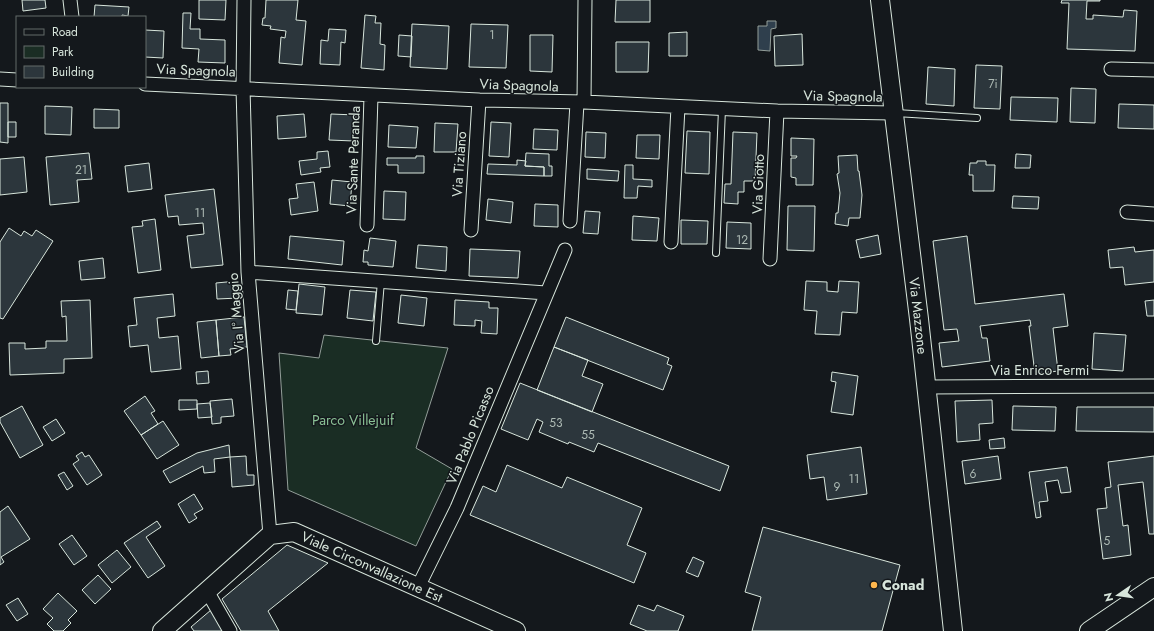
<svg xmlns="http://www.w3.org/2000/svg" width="1154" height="631" font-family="Jost,sans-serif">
  <rect width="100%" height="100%" fill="#14181c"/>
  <path fill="#1a2d24" stroke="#939e99" d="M324,335L448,348L416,448L452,469L416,546L288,490L279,353L319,358Z"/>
  <path fill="#2f3f4d" stroke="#939e99" d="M767,21H776V28L771,29L770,51L758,50V26H767Z"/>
  <path fill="#2c363c" stroke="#d8e6dc" d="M22,0H45L46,8L23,11Z
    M199,0H226L225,20L199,19Z
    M266,0H298L296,20L306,21L302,65L279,63L281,37L285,38L286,31L270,29L271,26L262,25L263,18H265Z
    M616,0H650V22H615Z
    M1062,0H1100V1H1087L1086,19H1093V15L1123,17L1124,10L1137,11L1135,51L1067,49L1069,3H1061Z
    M95,5L129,7L128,16L122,15V17H94Z
    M183,13H191L190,29H200V39L225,40V63L198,62L199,49L182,48Z
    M365,15L376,16L375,23H381L380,44L385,45L384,70L361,68Z
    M412,24L449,26L447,69L410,67Z
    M471,24L508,25L506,68L469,67Z
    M329,29L346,30L345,43L341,42L340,65L320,64L321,40L328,41Z
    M145,30L164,31L163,58L145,57Z
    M687,32V56H669V33Z
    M802,34L803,65L775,66L774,36Z
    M399,35L412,36L411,57L398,56Z
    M530,35H553L552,72L530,71Z
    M616,42H649L648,72H616Z
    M976,65L1002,66L1000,109L974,108Z
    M928,67L955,69L954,106L926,104Z
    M1071,88L1096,89L1095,123L1070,122Z
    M1011,97L1058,98L1057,122L1010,120Z
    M0,103H8V143L0,142Z
    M1119,104L1154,105V129L1118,128Z
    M45,106L72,107L71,135L45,134Z
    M94,109L119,110V128H94Z
    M304,114L306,137L278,139L277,116Z
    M331,114L356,115L354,141L329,140Z
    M8,122H16V137H8Z
    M491,122L511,123L509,157L489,156Z
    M435,123L458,124L456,152H434Z
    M389,125L418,127L416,148L388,147Z
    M534,129L558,130L557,150L533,149Z
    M687,131L710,132L709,174L685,173Z
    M586,132L606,133L605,158L585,157Z
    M733,132L757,133L755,181H744V192H738V204L724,203L725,184H731Z
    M637,135H660L659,159L636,158Z
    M791,138L814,139L813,185H796V178L791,177V158H796L797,156H791Z
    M328,151L330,167L320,168L321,172L301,175L299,161L317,159V152Z
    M89,153L92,179L77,180L79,202L50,205L46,157Z
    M526,153L549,154V166H552V176H544V167L525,166Z
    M1016,154L1031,155L1030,168H1015Z
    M857,155L858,171H859L862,195L860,218H849L848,226L835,224L836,213H838L840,193L837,174L839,173L838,156Z
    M416,156H424V173H398V165H387V158H416Z
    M24,157L27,192L0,195V159Z
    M517,160L526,161L525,166L544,167V176L487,174L488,164L517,165Z
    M977,161H986V165H995L994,191H973V175H969L970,163H977Z
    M149,163L152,189L128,192L125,166Z
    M625,165H633V179L652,180V187L638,186L637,198H624Z
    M587,169L619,171L618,181L587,179Z
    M332,180L352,182L350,206L330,204Z
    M314,182L318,211L291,215L289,199L298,198L296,184Z
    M214,189L223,265L191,268L187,236L204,234L203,223L179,225L178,216L168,217L165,195Z
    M384,191L406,192L405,220L383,219Z
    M1013,196L1039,197L1038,209L1012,208Z
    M488,199L513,202L511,223L486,220Z
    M535,204L558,205V227L534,226Z
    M788,206H815L814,251L787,250Z
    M585,211L600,212L598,234L583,233Z
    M633,216L659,218L657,241L632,240Z
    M155,219L161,270L138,273L132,227L143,226L142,221Z
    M681,220L708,221L707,244H681Z
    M727,222L751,223V249L726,248Z
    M9,228L21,236L24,231L32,236L36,230L53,241L3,319L0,318V242Z
    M878,235L881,254L860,258L856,240Z
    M290,236L344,241L342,265L288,259Z
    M967,236L975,304L1064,294L1068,326L1053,328L1058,371L1035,374L1029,326H1031L1030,320L980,326L982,338H987L990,361L942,367L939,343L959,341L957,329L944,330L933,241Z
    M370,238L396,241L393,267L368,265V262H363L364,250L368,251Z
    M418,245L447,247L446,271L416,268Z
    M1134,247L1135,252L1154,250V282L1125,285L1123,267L1110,268L1108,250Z
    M470,249L520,251L518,278L469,276Z
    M103,258L105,278L81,280L79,261Z
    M237,281L239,298L217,299L216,283Z
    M806,281L827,282V291L838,292L839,281L859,282L857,313L842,312L840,335L815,334L817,311L804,310Z
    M299,284L325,287L322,315L296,313Z
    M288,290L298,291L296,310L286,309Z
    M350,290L376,292L373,321L347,318Z
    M173,294L175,316L157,318L159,338L178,336L181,369L151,372L148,345L130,347L128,326L137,325L134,298Z
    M401,295L427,298L424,326L398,323Z
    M90,300L92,358L64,359V373L10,375L9,343H25V349L46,348V341H67L66,316L62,317L61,301Z
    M455,300L489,302V308H498L497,334L481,333L482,321L475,320V326L454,325Z
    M1154,300V316H1147L1145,301Z
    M244,317L247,347L230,349L231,355L219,356L216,320Z
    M566,317L669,358L667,364L672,366L663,390L554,347Z
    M216,320L219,356L201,358L197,322Z
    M1094,333L1126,335L1123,371L1092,369Z
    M554,347L588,360L582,376L603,384L592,412L537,390Z
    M208,371L209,383L197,384L196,372Z
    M832,372L858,376L853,415L831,412L836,382L831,381Z
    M520,383L729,466L720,491L598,443L594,452L569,442L568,444L539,432L543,422L537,419L528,440L501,429Z
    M145,396L155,411L151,413L158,424L141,435L124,411Z
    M232,399L234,416L221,417V423L212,424L210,401Z
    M179,400H197V409L179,410Z
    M992,400L993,423L979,424L980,440L957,442L955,401Z
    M210,403L212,417L198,418L197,404Z
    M22,406L43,445L20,458L0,422V418Z
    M1013,406L1056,407L1055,431L1012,430Z
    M1077,407H1154V432L1076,431Z
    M56,419L65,433L52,441L43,427Z
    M163,421L179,445L157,459L141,435Z
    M1004,438L1005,448L990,449L989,440Z
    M229,445L230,457L214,459L215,472L204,473L203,466L170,483L163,471L197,453Z
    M861,447L867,494L827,500L824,477L810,479L807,455Z
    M82,452L85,457L89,455L102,475L87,485L73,464L79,460L76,456Z
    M246,456L247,475H254V485L232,487L230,457Z
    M998,456L1001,479L965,484L962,461Z
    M1154,456V534H1149L1143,482L1118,485L1123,526L1128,525L1131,555L1103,559L1097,509L1107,508L1105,488L1111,487L1108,462Z
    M507,465L562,488L567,477L642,508L627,545L646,553L634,583L470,515L483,486L496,492Z
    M1067,467L1071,492L1061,493L1058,480L1045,482L1048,501L1039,502L1041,517L1036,518L1029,472Z
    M64,472L73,486L67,490L58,475Z
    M194,494L203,509L194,514L197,518L189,523L178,504Z
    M8,506L30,539L1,557L4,562L0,565V512Z
    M157,521L161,527L146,537L165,566L148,578L124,543Z
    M763,527L900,565L882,631H752L761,597L745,592Z
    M72,535L87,556L74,565L59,544Z
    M287,545L328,563L268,611L279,631H241L222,599Z
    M117,550L131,567L112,583L98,565Z
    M693,557L704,562L698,577L686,572Z
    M98,575L111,589L95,604L82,590Z
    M58,593L77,611L68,620L71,623L63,631H54L47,624L53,618L43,609Z
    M18,598L28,614L17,621L6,605Z
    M638,605L654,611L657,605L684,616L678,631H647L630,624Z
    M211,610L223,631H194L191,627Z"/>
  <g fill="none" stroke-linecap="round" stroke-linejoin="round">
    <g stroke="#d8e6dc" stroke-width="8">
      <path id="lane" d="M896,113L977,118
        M716,253L722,109
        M376,341L381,281"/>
    </g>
    <g stroke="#d8e6dc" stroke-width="15">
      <path id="street" d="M70,0L72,17
        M244,0L243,88L248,272L270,535
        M1111,69L1154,70
        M0,79L17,80
        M145,84L479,100L584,102L777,111L893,113
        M584,102L585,0
        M1127,212L1154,214
        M570,221L577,103
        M367,225L371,96
        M471,230L479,100
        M671,242L678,107
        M770,259L777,111
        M248,272L546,293
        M926,387L1154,386
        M418,587L457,508L565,250
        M207,591L230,631"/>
    </g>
    <g stroke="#d8e6dc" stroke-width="20">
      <g id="secondary">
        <path id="s1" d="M880,0L919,319L953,631"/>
        <path id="s2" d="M162,631L270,535L294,532L516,631"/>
        <path d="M1089,631L1154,587"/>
      </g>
    </g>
    <use href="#lane" stroke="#14181c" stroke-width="6"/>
    <use href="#street" stroke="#14181c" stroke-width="13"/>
    <use href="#secondary" stroke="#14181c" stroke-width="18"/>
  </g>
  <circle fill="#ffb74d" stroke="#14181c" stroke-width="1.5" cx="874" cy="585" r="4"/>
  <g text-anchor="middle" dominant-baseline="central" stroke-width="3" stroke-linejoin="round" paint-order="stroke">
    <g font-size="12" fill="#adbab4">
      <text x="492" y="35">1</text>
      <text x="993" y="84">7i</text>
      <text x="81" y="170">21</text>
      <text x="200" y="213">11</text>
      <text x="742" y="240">12</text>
      <text x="556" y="423">53</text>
      <text x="588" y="435">55</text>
      <text x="973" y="474">6</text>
      <text x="854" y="479">11</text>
      <text x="837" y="487">9</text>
      <text x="1107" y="541">5</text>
    </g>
    <g font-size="14" fill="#d8e6dc" stroke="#14181c">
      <text transform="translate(196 70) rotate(2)">Via Spagnola</text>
      <text transform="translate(519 85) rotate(2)">Via Spagnola</text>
      <text transform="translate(843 96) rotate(1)">Via Spagnola</text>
      <text transform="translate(353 160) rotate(-88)">Via Sante Peranda</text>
      <text transform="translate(459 164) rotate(-86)">Via Tiziano</text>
      <text transform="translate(758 184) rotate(-88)">Via Giotto</text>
      <text transform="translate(236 313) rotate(-95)">Via I° Maggio</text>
      <text stroke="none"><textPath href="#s1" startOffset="318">Via Mazzone</textPath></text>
      <text x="1040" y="370">Via Enrico Fermi</text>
      <text transform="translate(470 435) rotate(-68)">Via Pablo Picasso</text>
      <text stroke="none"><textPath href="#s2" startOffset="254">Viale Circonvallazione Est</textPath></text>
    </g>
    <g font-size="14" fill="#8ac095" stroke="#14181c">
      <text x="353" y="420">Parco Villejuif</text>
    </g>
    <g font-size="14" font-weight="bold" fill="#d8e6dc" stroke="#14181c" text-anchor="start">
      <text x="882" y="585">Conad</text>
    </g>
  </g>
  <rect x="16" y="16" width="130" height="72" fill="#14181c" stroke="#626a69"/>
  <rect x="24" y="29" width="20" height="6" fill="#14181c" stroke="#626a69"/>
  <text x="52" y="36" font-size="12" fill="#d8e6dc">Road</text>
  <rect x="24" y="46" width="20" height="12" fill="#1a2d24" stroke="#626a69"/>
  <text x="52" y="56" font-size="12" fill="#d8e6dc">Park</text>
  <rect x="24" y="66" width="20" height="12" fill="#2c363c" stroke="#626a69"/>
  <text x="52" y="76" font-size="12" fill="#d8e6dc">Building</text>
  <g transform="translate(1118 595) rotate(257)" stroke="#14181c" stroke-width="3" paint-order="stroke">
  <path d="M0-3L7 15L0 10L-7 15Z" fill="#d8e6dc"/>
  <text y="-6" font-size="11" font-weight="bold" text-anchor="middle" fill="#d8e6dc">N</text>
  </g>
</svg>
